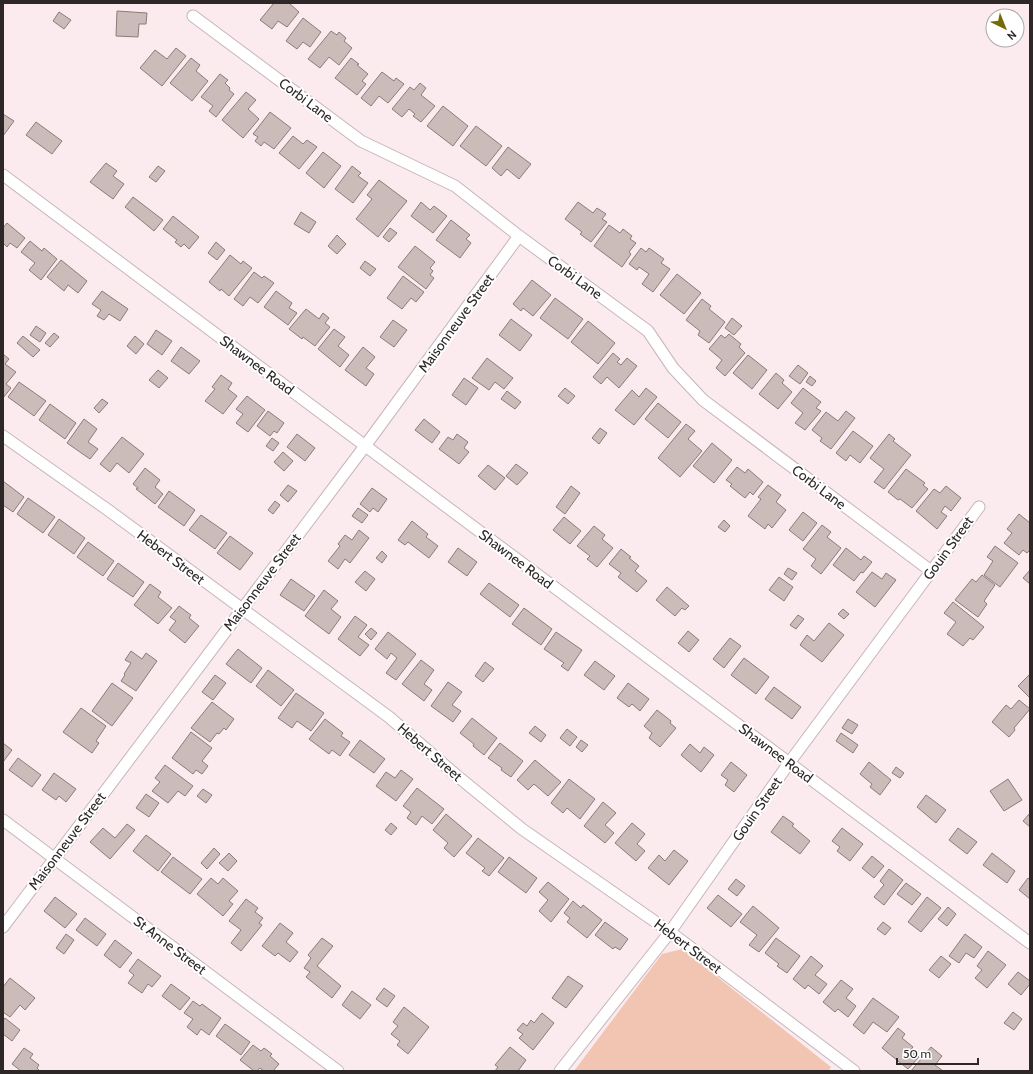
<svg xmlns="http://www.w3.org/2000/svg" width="1033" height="1074" font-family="Cabin,sans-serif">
  <rect width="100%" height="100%" fill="#fbebee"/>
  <path fill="#f2c5b2" d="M682,949L831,1067L829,1071H574L662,954Z"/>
  <path fill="#cbbcba" stroke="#8b7c7b" d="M274,3H289L299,12L287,27L278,21L272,29L260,20Z
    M117,11L147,13L146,24H139L138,37L116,36Z
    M59,12L71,20L64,29L53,21Z
    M303,18L321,32L310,47L303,42L297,49L286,41Z
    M331,31L337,35L339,32L346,38L344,41L352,48L339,65L329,57L320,68L308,59Z
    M176,48L186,56L162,86L140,68L155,50L167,59Z
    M191,58L200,65L196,71L208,81L192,101L170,83Z
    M351,58L359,64L357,65L368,74L362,81L366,84L357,95L335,78Z
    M382,72L394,81L396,78L404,84L388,103L379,96L371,106L361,98Z
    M220,74L228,80L225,83L230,88L229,90L234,94L216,117L209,111L213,106L201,97Z
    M420,83L426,88L421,95L435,106L421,122L413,116L415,114L409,109L402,117L392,109L410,87L414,90Z
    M246,92L256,100L248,109L259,119L243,138L222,120Z
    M443,106L468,126L453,146L427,126Z
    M270,112L291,128L274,149L264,142L261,146L255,141L258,137L253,134Z
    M3,114L14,121L3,136Z
    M36,122L62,141L52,154L26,135Z
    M476,126L502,146L486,166L460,146Z
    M293,136L303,144L307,140L317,147L299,169L279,153Z
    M508,147L531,164L519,179L507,169L501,176L492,168Z
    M323,152L341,166L324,188L306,173Z
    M106,163L117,171L113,176L124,184L113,199L90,182Z
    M158,166L165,171L156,182L149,177Z
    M352,166L361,173L358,176L368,183L353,203L335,189Z
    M379,180L407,201L378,237L356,219L372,199L367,195Z
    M133,197L163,220L154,231L125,207Z
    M421,202L430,210L434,206L447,216L433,233L411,216Z
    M578,202L593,213L597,208L606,214L602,219L607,222L591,242L580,234L582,232L565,219Z
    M301,212L316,222L309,233L294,224Z
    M173,216L199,237L189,249L184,244L181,247L175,242L177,240L163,229Z
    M451,220L470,235L466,239L471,243L460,258L436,240Z
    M7,223L25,238L17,248L10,243L7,247L3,243V228Z
    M609,225L620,233L623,229L632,236L630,239L636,243L629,252L631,254L622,267L594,246Z
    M390,228L397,233L389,242L383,237Z
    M337,235L346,244L337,254L328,246Z
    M30,241L42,251L44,248L57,259L41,280L29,270L35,263L21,252Z
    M216,242L225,250L217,260L208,253Z
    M415,246L435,262L430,268L433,271L430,275L434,278L426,289L398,267Z
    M641,248L646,252L649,248L664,259L661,263L670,269L653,292L642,284L649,274L639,267L637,270L629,264Z
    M230,255L241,264L243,261L252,268L229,296L221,289L220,291L209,282Z
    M61,260L87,281L78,293L68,285L64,291L47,277Z
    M365,261L376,269L370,276L360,268Z
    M254,272L262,278L264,276L274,283L258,303L250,297L243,306L234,299Z
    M677,274L701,293L684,314L660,295Z
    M403,276L424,292L416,302L411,298L402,309L387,298Z
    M532,280L551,295L533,316L523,308L521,311L513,304Z
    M102,291L128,309L120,321L109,314L104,320L97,316L101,310L92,304Z
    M276,291L292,303L289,308L297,313L288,325L264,307Z
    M555,298L583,319L568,339L540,318Z
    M702,299L711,306L709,309L725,322L709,343L698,335L700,331L686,320Z
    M306,309L319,319L323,313L329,318L325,323L330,327L315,346L303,337L302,339L289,329Z
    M732,318L742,326L734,335L725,328Z
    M511,319L532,335L520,351L499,335Z
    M393,320L407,330L394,347L380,337Z
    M588,321L615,343L598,364L571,342Z
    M36,326L46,333L40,342L30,335Z
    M334,329L345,337L338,346L349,355L340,367L318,349Z
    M156,330L172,341L162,355L147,344Z
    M54,333L59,337L50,347L45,343Z
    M729,334L741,344L739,347L745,353L725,376L716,368L722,360L709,349L721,335L725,338Z
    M23,336L40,350L33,357L17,343Z
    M135,336L144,344L136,354L127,346Z
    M181,347L200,361L189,374L171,361Z
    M363,347L375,357L366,368L374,374L366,386L345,370Z
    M613,353L620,359L617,362L621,365L627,358L637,366L619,388L607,377L601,384L593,377Z
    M3,354L9,359L5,364L16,372L6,384L11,388L3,398Z
    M748,355L767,370L752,389L733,373Z
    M487,358L513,378L504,389L495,382L489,390L472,378Z
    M798,365L808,373L800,384L789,376Z
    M158,370L168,378L159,388L149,380Z
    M776,373L784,380L782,383L792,392L778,409L759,394Z
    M221,375L232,383L228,389L237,396L223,414L205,401L215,389L212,387Z
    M810,376L816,381L812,386L806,382Z
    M464,378L478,388L466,405L452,395Z
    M19,382L46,401L34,416L8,397Z
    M565,388L575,396L568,404L558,396Z
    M646,388L657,397L634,425L615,410L632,390L639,397Z
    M803,388L821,402L816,408L821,411L805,430L795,423L803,413L791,403Z
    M507,391L521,402L515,409L501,399Z
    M247,396L265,410L248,432L236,423L243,414L236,409Z
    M102,399L108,403L99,413L94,408Z
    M658,403L681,422L668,438L645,419Z
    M50,404L76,423L65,439L39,420Z
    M268,411L284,423L277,433L274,431L270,436L257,426Z
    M846,411L855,418L831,449L820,441L822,438L812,430L826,412L838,421Z
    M84,419L97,429L88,442L98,449L90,459L67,443Z
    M424,419L440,432L432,443L415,430Z
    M686,424L695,431L688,439L702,451L680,477L658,458Z
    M600,428L607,433L599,444L592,438Z
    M853,431L873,446L860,463L850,455L846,461L836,453Z
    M297,434L315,448L305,461L287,447Z
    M457,434L468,442L464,448L469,452L459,464L439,449L448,437L453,440Z
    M889,434L895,439L893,441L911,455L884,489L874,482L884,469L870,458Z
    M122,437L144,454L129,473L117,463L110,472L100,464Z
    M272,438L279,443L273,451L266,446Z
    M712,443L732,460L714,483L693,466Z
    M283,452L293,461L284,471L274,462Z
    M516,464L528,473L517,485L506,476Z
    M488,465L505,478L495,490L478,476Z
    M737,467L745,473L748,469L763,482L753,495L750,492L745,498L730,486L732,484L726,480Z
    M145,468L160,480L155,487L163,494L155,504L136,489L138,488L133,484Z
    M906,469L925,483L923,485L928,489L912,508L900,499L898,500L888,492Z
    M3,481L24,497L13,512L3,505Z
    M288,485L297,491L288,502L280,495Z
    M768,485L781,495L776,502L786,510L772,528L768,524L765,529L748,516L761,499L758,497Z
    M571,486L580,493L565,514L556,507Z
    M946,486L961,498L951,511L945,506L941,512L947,516L937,529L916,511L934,489L940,493Z
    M372,488L387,499L378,512L373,508L370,512L360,504Z
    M169,491L195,510L184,526L158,507Z
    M28,498L55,517L43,533L17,514Z
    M275,501L280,505L273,514L268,510Z
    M358,508L368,515L362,523L352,516Z
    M803,512L817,523L803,541L789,530Z
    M1019,514L1030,523V550L1027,553L1023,550L1019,555L1004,543L1012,533L1007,529Z
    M201,515L227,533L215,549L189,530Z
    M564,517L581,531L570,544L553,530Z
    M59,519L85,538L74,554L48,535Z
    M724,520L730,526L725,532L718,527Z
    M412,521L428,534L426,537L438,546L429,558L408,542L405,545L398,540Z
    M822,525L831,532L827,537L841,548L821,574L811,566L816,559L803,549Z
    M594,526L605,535L602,539L613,548L597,567L587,559L590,556L577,546Z
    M359,530L369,538L350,563L345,559L338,569L328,561L340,546L338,544L345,535L352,540Z
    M230,536L253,553L240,570L217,553Z
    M88,542L114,561L103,576L77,557Z
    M995,546L1018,563L1000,587L984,575L993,561L987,557Z
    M458,548L477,562L467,576L448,562Z
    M846,548L861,560L864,556L872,562L863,573L861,572L854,581L833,565Z
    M621,549L631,557L629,558L639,566L635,571L647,581L637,592L618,577L621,573L609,564Z
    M382,551L387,556L382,563L376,558Z
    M118,563L144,582L133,597L107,579Z
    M788,568L797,573L792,580L784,574Z
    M1030,570V584L1023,578Z
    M365,571L375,579L366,591L355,582Z
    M872,572L882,579L886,573L896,580L875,607L856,592Z
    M982,575L995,585L984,601L987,604L978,617L955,600L972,579L976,582Z
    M779,577L793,587L784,601L769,590Z
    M291,579L315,596L304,611L280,595Z
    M489,583L519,605L510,617L480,594Z
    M150,584L161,592L158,597L172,608L158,624L134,605Z
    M667,587L689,606L685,610L682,608L675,616L656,600Z
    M324,590L338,601L331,609L341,617L329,634L305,616Z
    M953,602L984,627L973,640L970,638L963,646L947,634L956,622L944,613Z
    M179,606L191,615L189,618L199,626L185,643L169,630L176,621L170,617Z
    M524,608L552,629L541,645L512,624Z
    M843,609L849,614L844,619L838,614Z
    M798,615L804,619L796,629L790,625Z
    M355,616L367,625L358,637L369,645L360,656L338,639Z
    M829,623L844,635L822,662L800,645L807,635L814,641Z
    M371,628L377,633L371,640L365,634Z
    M688,631L699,640L689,652L678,643Z
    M388,632L416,654L396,680L386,673L397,658L391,653L387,659L375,649Z
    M556,632L582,650L568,671L561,666L564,663L544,649Z
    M730,638L741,646L724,668L713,659Z
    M238,649L262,668L251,683L226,664Z
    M131,651L142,659L146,653L157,661L136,691L121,681L125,675L124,674L131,663L125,660Z
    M744,658L769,677L756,694L731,675Z
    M421,660L434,670L424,684L432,690L424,701L402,684Z
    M595,661L615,676L604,690L584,675Z
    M485,662L494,669L483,682L475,676Z
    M268,670L294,690L281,706L256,686Z
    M1030,674V698L1018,686Z
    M215,675L226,683L213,700L202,692Z
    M448,682L462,692L452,705L461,711L453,722L431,706Z
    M112,683L133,698L112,726L92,711Z
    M628,683L649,699L640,711L632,704L629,707L617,698Z
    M774,687L801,707L792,719L765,699Z
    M296,693L324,713L311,731L297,721L292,728L278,718Z
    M1019,700L1030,709L1014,728L1015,730L1009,737L992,722L1006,705L1011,709Z
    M212,702L234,719L226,730L224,728L219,734L217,733L210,742L191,728Z
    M81,708L106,726L96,741L99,743L92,753L63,732Z
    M657,710L671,721L670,723L676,728L660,747L649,738L652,733L644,726Z
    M472,718L497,738L484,755L473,746L474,744L460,733Z
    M325,719L343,733L341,736L350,742L340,756L332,750L329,754L309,739Z
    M848,719L858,725L852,734L842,728Z
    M535,726L546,735L541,742L529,733Z
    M567,729L577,737L570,746L560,738Z
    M191,732L212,748L202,761L208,766L202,774L196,770L193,774L172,758Z
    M841,733L858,745L853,753L836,741Z
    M360,740L385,759L374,773L349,755Z
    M581,740L588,745L582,752L576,747Z
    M3,743L12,750L3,762Z
    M500,743L523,761L511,777L501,770L502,768L488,758Z
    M690,744L700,753L704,747L714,755L701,772L681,755Z
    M18,758L41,775L32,787L9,770Z
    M535,760L561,782L548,796L534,784L528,790L517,780Z
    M731,762L747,775L734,792L725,785L728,780L721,775Z
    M869,762L891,780L880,795L870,787L872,784L860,774Z
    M165,765L193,786L185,796L178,791L168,803L152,791L160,782L155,778Z
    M896,767L904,773L900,778L892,773Z
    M401,770L413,779L396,801L376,786L386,772L395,778Z
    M54,773L76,789L66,802L59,796L56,800L42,790Z
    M569,779L595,799L580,819L567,808L563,813L551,803Z
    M1008,779L1022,800L1004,811L990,791Z
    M417,788L444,809L432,824L422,816L416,825L407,818L411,812L403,806Z
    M203,789L212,795L206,803L197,796Z
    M146,794L159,803L149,817L136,808Z
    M926,795L946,810L936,823L917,807Z
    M603,802L616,813L605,825L614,833L605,843L584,826Z
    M1030,813V827L1023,821Z
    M446,814L472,836L454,857L444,848L448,843L433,830Z
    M783,816L794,824L792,826L810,841L800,854L771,832Z
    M391,823L397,828L391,835L385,830Z
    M632,823L645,834L637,844L645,851L636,861L615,843Z
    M127,824L135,830L110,859L90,842L103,828L115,838Z
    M842,828L863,844L850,861L837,851L840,847L832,841Z
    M958,828L977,842L967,854L949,840Z
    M146,835L171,854L158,871L133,851Z
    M478,838L504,858L489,876L482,871L485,868L466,853Z
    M214,848L220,854L207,869L201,863Z
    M674,850L688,861L669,885L648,868L659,855L665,861Z
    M229,853L237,861L228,871L219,863Z
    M992,853L1015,871L1007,883L983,865Z
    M872,856L884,866L874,878L862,868Z
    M173,857L202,879L190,894L161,872Z
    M509,857L537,878L526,893L498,872Z
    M889,869L903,880L884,905L874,897L884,885L880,881Z
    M211,878L218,884L223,878L238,891L229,901L233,904L223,916L197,894Z
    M1028,878L1030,880V899L1019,890Z
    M736,879L745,886L737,896L728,889Z
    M548,882L569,899L551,922L539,911L548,900L539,892Z
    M906,883L921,894L912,905L897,894Z
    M718,895L742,914L731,927L707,908Z
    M55,897L77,914L65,928L44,911Z
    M927,897L941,908L921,932L908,922Z
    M246,899L258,908L255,912L263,918L259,923L262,925L241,951L231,943L241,930L229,921Z
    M573,901L581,908L583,905L602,920L587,938L567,922L570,918L564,913Z
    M753,906L779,928L759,952L749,945L757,935L740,922Z
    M948,907L956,914L947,926L938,919Z
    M85,918L106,934L97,946L76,930Z
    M605,922L628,939L620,950L615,947L613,949L595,935Z
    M883,922L891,928L885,935L877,929Z
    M280,923L293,933L286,942L298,952L290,962L278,953L275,956L262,946Z
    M66,934L74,940L64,954L56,948Z
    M965,934L982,947L974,958L966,953L959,963L949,956Z
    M322,938L333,946L317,966L341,986L332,998L306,977L310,972L304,968L311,958L308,955Z
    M776,938L800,956L787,973L777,966L779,964L765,953Z
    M115,940L132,953L120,968L104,955Z
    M988,951L1006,965L987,988L975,978L982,970L977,966Z
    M811,956L823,966L815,975L827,984L819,994L808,985L805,989L793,979Z
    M941,956L951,964L939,978L929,970Z
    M138,959L161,976L152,987L148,984L142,993L128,983L134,975L129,971Z
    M1018,972L1030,981V984L1021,995L1008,984Z
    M568,976L583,986L566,1008L552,998Z
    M10,978L35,998L25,1010L20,1005L10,1017L3,1012V987Z
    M841,980L853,989L846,998L856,1006L848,1017L838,1009L835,1012L823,1002Z
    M171,984L190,998L180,1010L162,996Z
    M384,988L395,996L387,1007L376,999Z
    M352,991L371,1005L360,1019L342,1005Z
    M873,998L899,1017L887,1032L873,1022L864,1034L853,1025Z
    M193,1001L200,1006L202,1004L221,1018L209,1035L201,1029L197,1035L187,1027L193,1019L184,1013Z
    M404,1007L429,1027L408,1054L397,1045L400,1041L391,1034L398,1026L393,1022Z
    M1013,1012L1022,1019L1014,1030L1004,1023Z
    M542,1013L554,1023L533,1050L519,1038L523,1034L517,1030L523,1023L527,1026L531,1020L534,1023Z
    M5,1018L20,1030L12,1041L3,1034V1021Z
    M225,1024L250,1042L241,1055L216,1036Z
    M898,1028L905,1034L902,1038L913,1047L911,1050L919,1057L908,1069L882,1048Z
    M253,1045L261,1051L264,1048L272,1054L270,1056L279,1064L273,1071H264L260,1068L257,1071H254L240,1060Z
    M510,1047L526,1060L518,1071H495L498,1067L495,1065Z
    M931,1047L942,1056L935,1065L943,1071H911Z
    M24,1048L33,1054L30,1058L39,1065L37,1068L40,1071H21L12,1064Z"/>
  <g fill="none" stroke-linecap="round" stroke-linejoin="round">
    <g stroke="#c6b6b9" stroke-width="13">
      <path id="minor" d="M193,16L361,141L455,186L519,236L648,331L673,368L703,400L931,571
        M3,175L1030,943
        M3,436L108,510L389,717L456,775L522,829L670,932L854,1071
        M3,820L338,1071
        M3,927L365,446L519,236
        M560,1071L670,932L789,763L979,507"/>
    </g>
    <use href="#minor" stroke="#fff" stroke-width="11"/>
  </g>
  <g text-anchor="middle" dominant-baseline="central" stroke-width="4" stroke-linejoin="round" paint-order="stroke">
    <g font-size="14" fill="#2d2728" stroke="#fff">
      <text transform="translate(306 100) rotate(37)">Corbi Lane</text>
      <text transform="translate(575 277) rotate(36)">Corbi Lane</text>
      <text transform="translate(456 323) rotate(-54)">Maisonneuve Street</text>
      <text transform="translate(257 365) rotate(37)">Shawnee Road</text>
      <text transform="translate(819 487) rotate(37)">Corbi Lane</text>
      <text transform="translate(948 548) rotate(-54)">Gouin Street</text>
      <text transform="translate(171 557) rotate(37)">Hebert Street</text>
      <text transform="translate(516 559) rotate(37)">Shawnee Road</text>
      <text transform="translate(262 582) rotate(-53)">Maisonneuve Street</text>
      <text transform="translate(430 752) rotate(41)">Hebert Street</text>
      <text transform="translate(776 753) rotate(37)">Shawnee Road</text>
      <text transform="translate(757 809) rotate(-55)">Gouin Street</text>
      <text transform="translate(67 841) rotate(-53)">Maisonneuve Street</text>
      <text transform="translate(170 945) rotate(37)">St Anne Street</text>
      <text transform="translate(688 946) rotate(37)">Hebert Street</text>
    </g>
  </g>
  <rect width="1033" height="1074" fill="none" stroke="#2d2728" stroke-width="8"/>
  <g transform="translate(1005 28) rotate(137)"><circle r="19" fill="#ffffff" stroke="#aba9a9"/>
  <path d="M0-3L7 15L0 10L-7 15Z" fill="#756b05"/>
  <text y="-6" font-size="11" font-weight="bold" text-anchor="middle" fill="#2d2728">N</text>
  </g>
  <path d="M897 1058v6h81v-6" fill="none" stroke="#2d2728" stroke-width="2"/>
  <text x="903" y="1058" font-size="12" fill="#2d2728" stroke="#ffffff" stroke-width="3" paint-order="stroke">50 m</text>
</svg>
